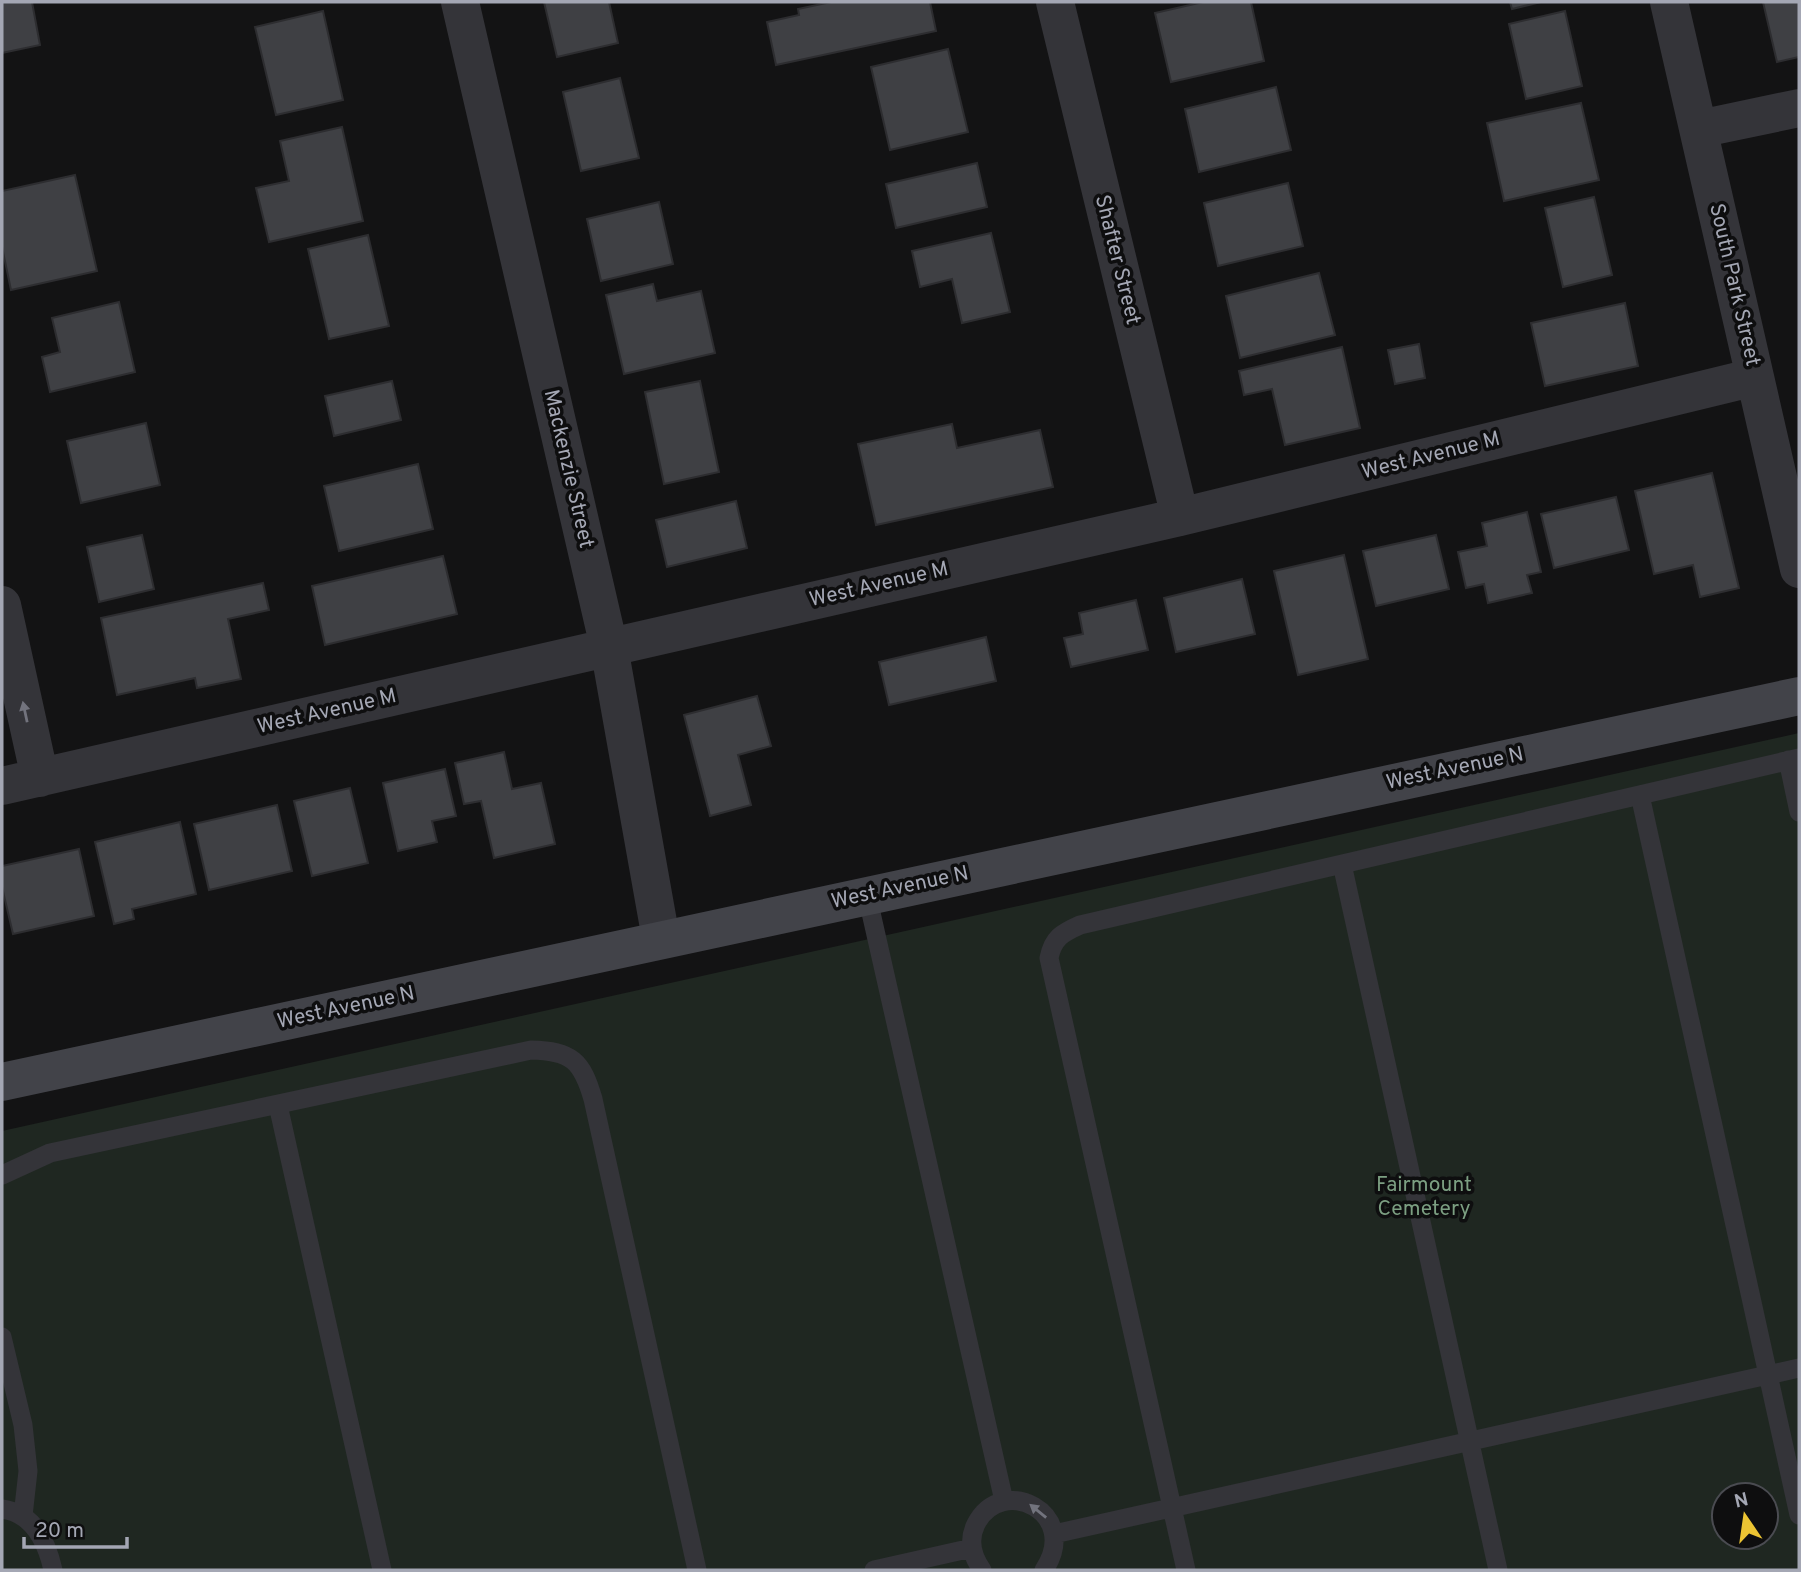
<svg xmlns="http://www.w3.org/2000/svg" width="1801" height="1572" font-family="Overpass,sans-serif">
  <rect width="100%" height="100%" fill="#131314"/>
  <path fill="#1f2721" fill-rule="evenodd" d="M1799,733V1570H2V1131ZM1724,1495H1766V1537H1724Z"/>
  <path fill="#3f4044" stroke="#2d2d30" stroke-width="2" d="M2,2H32L40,45L2,53Z
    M544,2H609L618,43L557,57Z
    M831,2H930L936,31L776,65L767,22L799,15L798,9Z
    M1203,2H1251L1264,61L1171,82L1155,13Z
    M1510,2H1541L1512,9Z
    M1763,2H1799V57L1777,62Z
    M323,11L343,100L276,115L255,27Z
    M1565,11L1582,86L1526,99L1509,24Z
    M948,49L968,132L890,150L871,67Z
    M620,78L639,158L581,171L563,92Z
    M1276,87L1291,150L1199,172L1185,109Z
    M1581,103L1599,180L1504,201L1487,123Z
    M342,127L363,221L269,242L256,188L289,181L280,141Z
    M977,163L987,207L896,228L886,184Z
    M75,175L97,271L11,290L2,247V191Z
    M1288,183L1303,246L1218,266L1204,203Z
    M1594,197L1612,275L1563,287L1545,208Z
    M659,202L673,264L601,281L587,219Z
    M991,233L1010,312L962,323L952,279L920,287L912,251Z
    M368,235L389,326L329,339L308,249Z
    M1319,273L1335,335L1240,358L1226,296Z
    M653,284L657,301L701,291L715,353L624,374L606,295Z
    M119,302L135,372L50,392L42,357L60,352L52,318Z
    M1625,303L1638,366L1545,386L1531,323Z
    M1419,344L1425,378L1395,384L1388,350Z
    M1342,347L1360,428L1285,445L1272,389L1244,395L1239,371Z
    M392,381L401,420L334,436L325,396Z
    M700,381L719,472L664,484L645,392Z
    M146,423L160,485L81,503L67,441Z
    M952,424L957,448L1040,430L1053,487L876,525L858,444Z
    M418,464L433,529L339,551L324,486Z
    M1712,473L1739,588L1700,597L1693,565L1654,574L1635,491Z
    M1616,497L1629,550L1554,568L1541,514Z
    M736,501L747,548L667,567L656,520Z
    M1527,512L1541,572L1527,575L1532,593L1488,603L1484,584L1466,588L1458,552L1487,546L1482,523Z
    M142,535L154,589L99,602L87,547Z
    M1436,535L1449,589L1376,606L1363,551Z
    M1344,555L1368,659L1298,675L1274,571Z
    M443,556L457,614L325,645L312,586Z
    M1242,579L1255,634L1176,652L1164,598Z
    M263,583L269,610L228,619L241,679L197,688L195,678L117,695L101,618Z
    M1136,600L1148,650L1071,667L1064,638L1083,634L1079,613Z
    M986,637L996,681L889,705L879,662Z
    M757,696L771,746L738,755L751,805L710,816L684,715Z
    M504,752L512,789L541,783L555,844L494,858L481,801L464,804L455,763Z
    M445,769L456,816L432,821L437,842L398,851L383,783Z
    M350,788L368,863L312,876L294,801Z
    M277,805L292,871L209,890L194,824Z
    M180,822L196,894L132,909L134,919L114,924L95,842Z
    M79,849L94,916L13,934L2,887V866Z"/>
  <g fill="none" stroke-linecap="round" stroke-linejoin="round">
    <path stroke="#343439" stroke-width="19" d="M1788,760L1799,812
      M1640,795L1799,1515
      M1342,864L1498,1570
      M867,895L1004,1501
      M278,1105L382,1570
      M2,1175L50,1153L531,1050C572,1051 582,1061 593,1099L697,1570
      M2,1337L23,1425L28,1471L23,1516
      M2,1509C34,1513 47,1543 53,1570
      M1054,1534L1799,1368
      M874,1570L972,1548
      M982,1570C972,1556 968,1540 976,1524C1002,1473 1082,1513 1044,1570
      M1186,1570L1049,958C1053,938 1062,933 1080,925L1799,758"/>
    <path stroke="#343439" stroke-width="38" d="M460,2L609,647L661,939
      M1055,2L1180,517
      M1669,2L1799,569
      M1699,129L1799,108
      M2,605L40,778
      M2,786L1180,517L1755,377"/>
    <path stroke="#424349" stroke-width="38" d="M2,1082L1799,696"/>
  </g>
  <defs><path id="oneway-solid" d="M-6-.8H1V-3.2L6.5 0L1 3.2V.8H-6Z" transform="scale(1.75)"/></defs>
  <g fill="#72737d">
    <use href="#oneway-solid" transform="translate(25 712) rotate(-102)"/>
    <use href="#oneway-solid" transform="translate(1038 1511) rotate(-141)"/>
  </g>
  <g text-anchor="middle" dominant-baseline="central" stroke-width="7" stroke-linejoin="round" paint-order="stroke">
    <g font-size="21" fill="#a4a7b4" stroke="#0e0e0f">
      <text transform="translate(1117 260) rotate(76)">Shafter Street</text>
      <text transform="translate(1734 285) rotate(77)">South Park Street</text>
      <text transform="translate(1431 456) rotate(-14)">West Avenue M</text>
      <text transform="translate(568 469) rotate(77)">Mackenzie Street</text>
      <text transform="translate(879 585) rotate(-13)">West Avenue M</text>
      <text transform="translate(327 712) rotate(-13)">West Avenue M</text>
      <text transform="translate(1455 769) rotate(-12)">West Avenue N</text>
      <text transform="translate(900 888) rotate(-12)">West Avenue N</text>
      <text transform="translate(346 1008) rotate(-12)">West Avenue N</text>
    </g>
    <g font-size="21" fill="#7c9f82" stroke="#0e0e0f">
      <text x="1424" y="1185">Fairmount<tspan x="1424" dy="24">Cemetery</tspan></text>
    </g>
  </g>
  <rect width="1801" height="1572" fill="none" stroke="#a4a7b4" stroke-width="7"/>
  <g transform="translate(1745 1516) rotate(347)"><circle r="33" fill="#0e0e0f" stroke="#4a4b51" stroke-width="2"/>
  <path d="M0-5L12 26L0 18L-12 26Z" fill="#ecc433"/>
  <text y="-10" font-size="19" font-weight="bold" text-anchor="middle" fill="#a4a7b4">N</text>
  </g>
  <path d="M24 1537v10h103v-10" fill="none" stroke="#a4a7b4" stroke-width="3.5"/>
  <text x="35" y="1537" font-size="21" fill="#a4a7b4" stroke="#0e0e0f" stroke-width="5" paint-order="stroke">20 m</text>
</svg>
